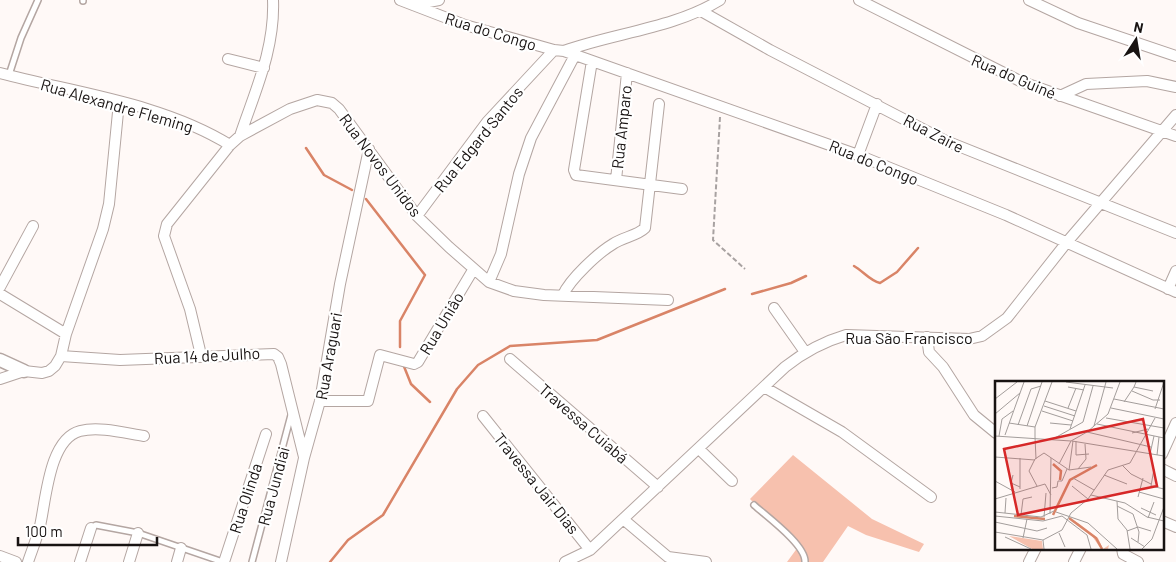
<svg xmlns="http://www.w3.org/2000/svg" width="1176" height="562" font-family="Barlow,sans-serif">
  <rect width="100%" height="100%" fill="#fff9f7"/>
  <path fill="#f7c1ae" d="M793,455L872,519L924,544L919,552L866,535L848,526L823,562H787L798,547L750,499Z"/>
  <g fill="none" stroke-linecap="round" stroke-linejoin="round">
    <path stroke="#d98467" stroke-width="2.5" d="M306,148L324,175L352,190
      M366,199L425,275L400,321V347
      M854,266C863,271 870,281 880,283L897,272L918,248
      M752,294L791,283L806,276
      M403,364L411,384L430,402
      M330,562L348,540L383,515L457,389L478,365L510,346L597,340L725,289"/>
    <g stroke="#b4a6a2" stroke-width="8">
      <path id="service" d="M83,1V0
        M9,75L21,38L38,0
        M754,505C766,516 806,545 805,562
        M91,528L96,525L138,533L223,562
        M252,562L291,415"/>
    </g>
    <g stroke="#b4a6a2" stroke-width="12">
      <path id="minor" d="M400,0L465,25L554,50
        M859,0L1022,82L1176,136
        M1029,0L1078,23L1176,56
        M413,5L439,0
        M701,11L770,50L946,141L1176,233
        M564,51C614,33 675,28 720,0
        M228,59L264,68
        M592,61L574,170L576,175L682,189
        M0,73C76,93 162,103 230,145
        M1060,96L1086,84L1147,81L1176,87
        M240,136C255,91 275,49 273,0
        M858,155L877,104
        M616,180L627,73
        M417,216L487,122L554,50L564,51L858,155L1006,215L1176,292
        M489,282L501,254L519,174L531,138L575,55
        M0,287L33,226
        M1168,289L1176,271
        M0,294L66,334
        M563,295C570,279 598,253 613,244C623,237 637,236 645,228L659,104
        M774,308L805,352
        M927,337L929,352L943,367L974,415L996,433
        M201,355L190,309L164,236L167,224L230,145L240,136L290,109L317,100L332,103L339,109L417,216L449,247L489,282L514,291L544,295L668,300
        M61,356L120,360L274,354L278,357L281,364L304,457
        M510,359L658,487
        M0,379L24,371L42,373L49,371L55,366L61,356L66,334L103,229L109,204L119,102
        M764,387L842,432L931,497
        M320,401H368L380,355L414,364L418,362L473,270
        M483,416L590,550
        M699,449L732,481
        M1162,454L1176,423
        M1162,469L1176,476
        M623,519L668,557L706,562
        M1162,521L1176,527
        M1122,548L1123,554L1138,562
        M0,556L16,562
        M28,562C32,550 37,538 40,526C46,500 49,439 80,431C99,426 125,433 144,436
        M80,562L91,528
        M129,562L138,533
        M177,562L181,548
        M224,562L266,434
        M281,562L304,458L320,401L340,284L369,149
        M565,562L590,550L785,367C804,352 822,342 846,335L969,339L982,336L1007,318L1067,242L1176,115
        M1029,562L1036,548
        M1074,562L1081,548"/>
    </g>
    <g stroke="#b4a6a2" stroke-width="15">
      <path id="tertiary" d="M0,360L24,371"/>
    </g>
    <path stroke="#a8a2a1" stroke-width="2" stroke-dasharray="5 2.5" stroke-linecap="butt" d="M720,117L713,240L745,269"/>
    <use href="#service" stroke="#fff" stroke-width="5"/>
    <use href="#minor" stroke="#fff" stroke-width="10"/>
    <use href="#tertiary" stroke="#fff" stroke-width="12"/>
  </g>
  <g text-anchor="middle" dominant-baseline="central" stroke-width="4.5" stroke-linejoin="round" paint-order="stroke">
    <g font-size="16" fill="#181312" stroke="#fff">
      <text transform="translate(491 31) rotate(17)">Rua do Congo</text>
      <text transform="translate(1014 76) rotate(23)">Rua do Guiné</text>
      <text transform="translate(117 105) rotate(16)">Rua Alexandre Fleming</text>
      <text transform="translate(621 127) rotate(-84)">Rua Amparo</text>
      <text transform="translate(934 133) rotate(27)">Rua Zaire</text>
      <text transform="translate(478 139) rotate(-51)">Rua Edgard Santos</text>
      <text transform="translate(874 162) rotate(22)">Rua do Congo</text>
      <text transform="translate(381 165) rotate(53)">Rua Novos Unidos</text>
      <text transform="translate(441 323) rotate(-59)">Rua Uniâo</text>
      <text x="909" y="337">Rua São Francisco</text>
      <text transform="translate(207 355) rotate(-3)">Rua 14 de Julho</text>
      <text transform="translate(328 356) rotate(-80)">Rua Araguari</text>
      <text transform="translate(584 423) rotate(41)">Travessa Cuiabá</text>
      <text transform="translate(537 483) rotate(51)">Travessa Jair Dias</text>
      <text transform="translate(273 486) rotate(-75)">Rua Jundiai</text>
      <text transform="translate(245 498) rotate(-72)">Rua Olinda</text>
    </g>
  </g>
  <g transform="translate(995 381)">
    <rect width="169" height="169" fill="#fff9f7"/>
    <path d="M74,137L83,142L103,157L108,168L114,164L113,168H106L97,155ZM14,155L47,160L48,168H37Z" fill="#f7c1ae"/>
    <path fill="none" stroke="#d98467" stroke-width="2.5" d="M58,83L66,90L65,99M58,134L75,99L102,84M19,135L50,138M74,137L101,157L107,168"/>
    <path fill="none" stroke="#a39d9b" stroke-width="1" d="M71,1L118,7M141,1L139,6L158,10M73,6L89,9M137,10L158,19H165M0,18L22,1M119,18L169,28M50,20L81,30M129,21L139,6M49,25L80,35M73,27L81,7M116,27L169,38M160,28L169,1M47,30L78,40M0,33L25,12M111,37L169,47M14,42L40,46M55,42L76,44M102,43L169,57M23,44L36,8L46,5M32,45L47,1M99,45L111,1M75,48L90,4M92,51L156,66M137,52L153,48M10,54L29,1M0,55L76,60M4,55L7,38L18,30M40,56V46L57,1M40,56L41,78M58,58L88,41L98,5M77,60L169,75M81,60V74L94,73M155,73L159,55M162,74L164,56M0,76L40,79M64,83L76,60L92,51L113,33L125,1M127,84L136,93L156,103M83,88L91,78L90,63M159,88L156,105L169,108M74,89L78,60M18,94L16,102L25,106M109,94L132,103M78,97L99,109M0,100L20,111M42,105L34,90L40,78L49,72L74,89L96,86M77,105L93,118M57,107L62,106L63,100H67L72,88M25,108V77M144,111L169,118M96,114L130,122L152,136L169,140M143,116L148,97M0,118L50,103L56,114M122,120L123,138L132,149L135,168M122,125L138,133L144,151L143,161M146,127L161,134M0,131L46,136L59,130M61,131L93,142L122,168M10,132L11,117M55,133L56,77M26,134L28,118L37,116M0,135L48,140L67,135L92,154L96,168M49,136L51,112M153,137L159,121M0,141L42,150L52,147M132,150L143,146L156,150M0,151L48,159L49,168M64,152L70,166M10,156L36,168M28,157L32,138M136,157L150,166M48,159L67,149L76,132L93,118L113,89L135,82L160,37M147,168L157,158L169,126"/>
    <path fill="#d62828" fill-opacity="0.15" stroke="#d62828" stroke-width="2.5" d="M148,38L162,105L23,134L9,68Z"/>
    <rect width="169" height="169" fill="none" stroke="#181312" stroke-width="2.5"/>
  </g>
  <g transform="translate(1136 40) rotate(12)" stroke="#ffffff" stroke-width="4" paint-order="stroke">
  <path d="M0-4L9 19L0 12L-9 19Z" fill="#181312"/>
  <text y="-8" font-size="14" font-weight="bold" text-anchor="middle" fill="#181312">N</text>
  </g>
  <path d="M18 537v8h139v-8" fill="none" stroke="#181312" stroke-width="2.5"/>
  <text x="25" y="537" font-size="15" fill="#181312" stroke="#ffffff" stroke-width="4" paint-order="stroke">100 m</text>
</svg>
